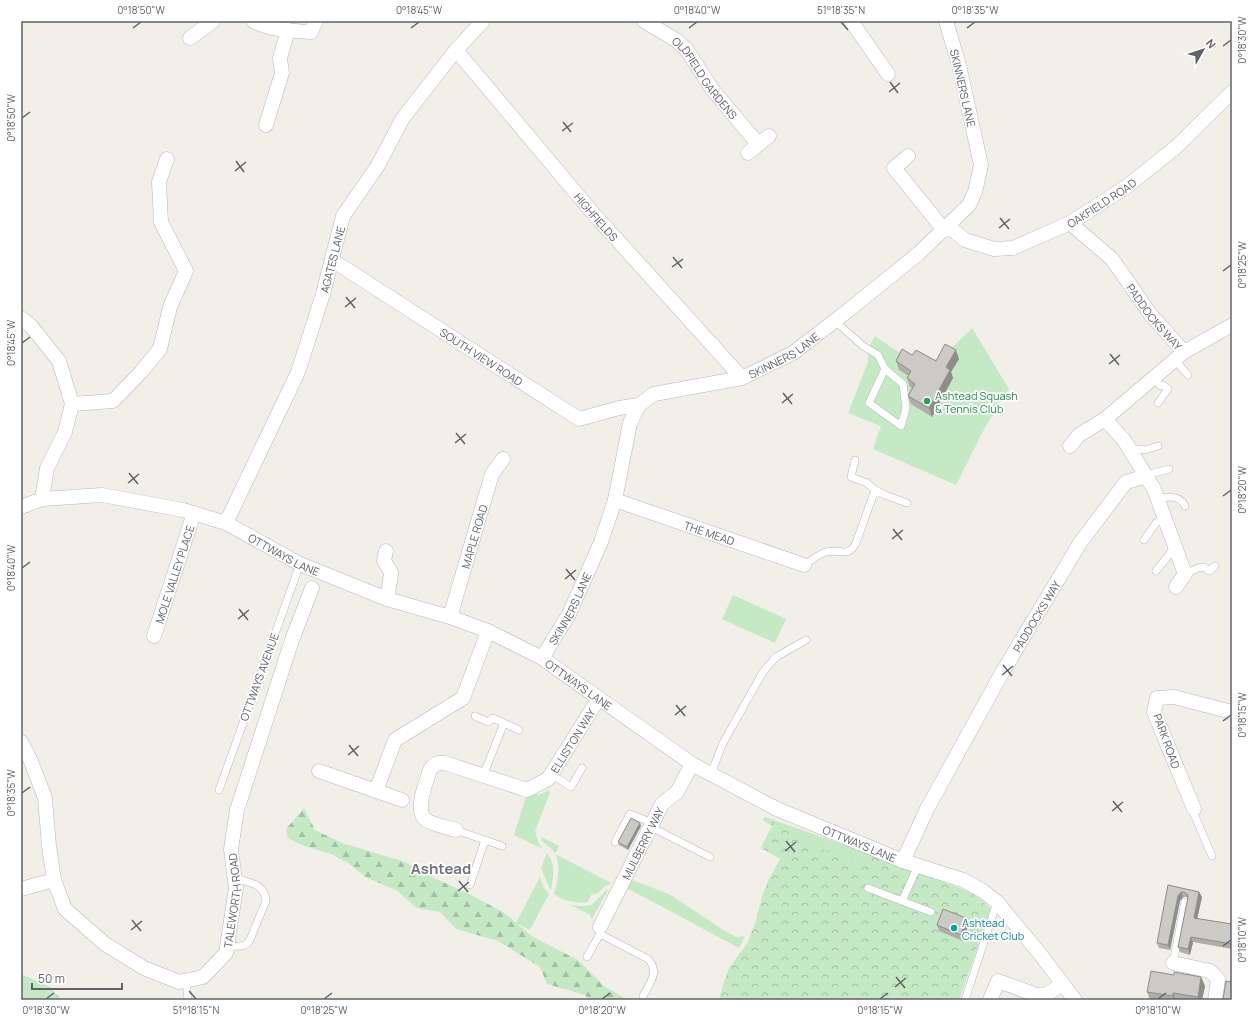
<svg xmlns="http://www.w3.org/2000/svg" width="1253" height="1021" font-family="Manrope,sans-serif">
  <defs>
    <pattern id="forest-firs" width="22" height="20" patternUnits="userSpaceOnUse"><rect width="22" height="20" fill="#c5e8c5"/><path d="M5 1l3.5 6h-7zM16 11l3.5 6h-7z" fill="#a3c0a4"/></pattern>
    <pattern id="park-crowns" width="20" height="18" patternUnits="userSpaceOnUse"><rect width="20" height="18" fill="#c5e8c5"/><path d="M2 6a3 3 0 1 1 6 0M12 15a3 3 0 1 1 6 0" fill="none" stroke="#a3c0a4"/></pattern>
  </defs>
  <rect width="100%" height="100%" fill="#f1efe8"/>
  <path fill="#c5e8c5" d="M972,328L1009,389L984,429L956,485L873,449L881,426L848,413L868,362V349L875,336C893,348 914,367 937,359C944,356 965,335 972,328Z
    M733,595L786,619L775,643L722,619Z
    M549,789L550,793L535,831L539,844L543,849L514,835L527,793C537,795 542,796 549,789Z
    M765,817L864,852L860,863L761,848L772,826L763,820Z
    M542,837L559,846L555,854L611,883L610,884L605,886L598,893L591,895L588,902C576,904 564,901 554,894C558,882 561,865 555,853C552,848 545,844 541,840Z
    M547,853C557,867 553,874 551,890L549,887L541,868Z
    M540,877L544,888L549,894L530,930L516,923Z
    M632,880L669,894L725,931L736,937L745,936L739,948L627,888Z
    M606,890H608L592,919L589,914L570,905C592,908 592,906 606,890Z
    M21,974L50,987L44,1000H21Z"/>
  <path fill="url(#forest-firs)" d="M304,808L315,830L342,843L405,862L432,877L469,894L503,912L533,937L578,960L604,986L628,1000H590L585,995L547,984L540,967L498,941L456,929L440,912L417,908L396,890L367,878L348,863L331,854L302,845L288,838L286,829Z
    M50,987L60,998L67,1000H44Z"/>
  <path fill="url(#park-crowns)" d="M765,817L813,845L859,863L864,852L973,893L991,909L959,1000H719L722,988L729,968L748,942L756,920L763,893L769,879L780,859L761,848L772,826L763,820Z"/>
  <g fill="none" stroke-linecap="round" stroke-linejoin="round">
    <g stroke="#b5b8bc" stroke-width="8">
      <path id="service" d="M835,321L863,346L878,355L885,369L903,384L906,408L901,426L869,403L885,369
        M1175,360L1188,375
        M1153,378L1161,386L1163,385L1168,389L1158,403
        M1133,453L1139,449L1145,450L1158,446
        M855,460L851,477L867,483L875,490L885,495L907,503
        M1147,475L1169,469
        M1158,499C1169,496 1180,495 1185,506
        M1144,540L1156,523L1165,519
        M804,565C811,561 817,555 826,552C839,548 848,559 856,543L875,490
        M1156,571L1175,547
        M1185,574L1198,568L1204,567L1209,571L1215,566
        M475,716L488,722L493,718L519,730
        M551,774L571,787L582,768
        M713,775L714,766L723,743L763,672L776,657L806,640
        M483,776L504,723
        M219,790L300,564
        M1194,809V814L1212,856
        M651,827L710,857
        M456,830L502,846
        M615,842L630,814L653,823
        M918,866L902,901L931,912
        M470,885L485,840
        M868,888L902,901
        M600,927V934L648,959C660,972 650,983 643,996
        M227,946C235,946 243,948 249,942L266,901C264,883 250,883 235,878
        M587,957L600,934
        M1173,963L1185,902
        M186,980L188,1000
        M965,1000L997,902"/>
    </g>
    <g stroke="#b5b8bc" stroke-width="15">
      <g id="minor">
        <path d="M253,21C270,30 292,31 311,32L316,21"/>
        <path id="s1" d="M644,21L676,40L687,50L712,89L758,144"/>
        <path d="M851,21L888,74"/>
        <path d="M190,38L213,21"/>
        <path id="s2" d="M456,50L592,212L742,378"/>
        <path d="M266,125L282,73L280,58L288,30"/>
        <path d="M748,153L769,136"/>
        <path d="M908,156L894,168L944,230"/>
        <path id="s3" d="M1070,223L1112,259L1151,315L1184,352"/>
        <path id="s4" d="M948,226L965,240L994,249L1013,248L1070,223L1126,187L1175,148L1232,92"/>
        <path id="s5" d="M332,260L579,419L619,408L639,405"/>
        <path d="M21,318L31,326L59,361L72,404L65,432L47,468L42,499"/>
        <path d="M72,404L113,401L141,372L160,349L170,307L186,271L161,222L159,182L167,159"/>
        <path d="M1105,419L1124,440L1154,489L1185,574L1176,587"/>
        <path d="M1070,446L1079,435L1105,419L1184,352L1232,325"/>
        <path id="s6" d="M615,500L804,565"/>
        <path id="s7" d="M21,507L42,499L102,495L183,510L226,523L300,564L320,572L387,599L450,617L488,631L542,658L692,764L777,809L903,861L963,880L983,891L997,902L1040,954L1075,1000"/>
        <path id="s8" d="M226,523L298,372L323,294L343,216L377,167L403,118L456,50L483,21"/>
        <path d="M386,551L384,561L391,572V575L387,599"/>
        <path id="s9" d="M450,617L492,474L503,459"/>
        <path id="s10" d="M154,636L194,513"/>
        <path id="s11" d="M542,658L569,614L601,542L615,500L630,423L639,405L654,394L742,378L793,353L850,309L919,253L969,205L975,192L981,165L959,65L946,21"/>
        <path id="s12" d="M21,742L30,759L45,798L49,846L54,880L65,909L105,944L144,968L179,982L203,977L226,953L236,888L231,849L237,810L292,640L312,588"/>
        <path d="M319,771L402,800"/>
        <path d="M376,791L395,740L463,698L488,631"/>
        <path d="M1194,809L1154,712L1157,698L1174,697L1232,712"/>
        <path id="s13" d="M456,830C450,828 431,824 426,820C414,811 426,782 430,770C434,764 437,762 445,763L527,790L548,779L599,698"/>
        <path id="s14" d="M903,861L927,809L1003,671L1080,543L1126,482L1147,476"/>
        <path d="M21,889L54,880"/>
        <path id="s15" d="M600,927L662,804L677,792L692,764"/>
        <path d="M1173,963L1210,971L1218,979L1215,1000"/>
        <path d="M990,1000L998,981L1037,995L1047,994L1063,984"/>
      </g>
    </g>
    <use href="#service" stroke="#fff" stroke-width="7"/>
    <use href="#minor" stroke="#fff" stroke-width="14"/>
  </g>
  <path fill="#afaea9" d="M912,355L936,361L959,359L951,372L953,378L932,417L911,404L908,396L912,388L910,387L907,378L909,376L899,370L896,361Z
    M641,826L628,850L619,845L618,842Z
    M1168,885L1199,892L1202,897L1197,919L1232,924V949L1193,942L1190,955L1180,952L1178,947L1188,898L1186,897H1183L1180,901L1170,950L1159,948L1157,943Z
    M966,918L969,924L963,941L939,931L937,925Z
    M1174,975L1201,977L1205,986L1202,1000H1150L1147,992Z"/>
  <path fill="#8f8d8a" d="M956,350L959,359L951,372L953,378L932,417L929,408L946,367Z
    M640,823L641,826L628,850L627,847Z
    M1181,892L1183,897L1180,901L1170,950L1168,945L1178,896Z
    M1199,892L1202,897L1196,924L1194,918Z
    M966,918L969,924L963,941L961,935Z
    M1191,937L1193,942L1190,955L1188,949Z
    M1201,977L1205,986L1202,1000H1199L1198,997Z
    M1173,993L1176,1000H1174L1173,996Z"/>
  <path fill="#cccac5" stroke="#8f8d8a" d="M945,344L956,350L946,367L950,370L929,408L908,396L915,384L907,378L911,371L896,361L902,349L912,355L916,350L936,361Z
    M631,818L640,823L627,847L618,842Z
    M1168,885L1199,892L1194,918L1232,924V944L1191,937L1188,949L1178,947L1188,897V895L1184,892H1181L1178,896L1168,945L1157,943Z
    M943,909L966,918L961,935L937,925Z
    M1151,971L1174,975V972L1201,977L1198,997L1173,993V996L1147,992Z
    M1226,981L1232,982V1000L1223,999Z"/>
  <path fill="none" stroke="#5f6368" stroke-width="1.5" d="M841,22L848,30M133,28L141,22M411,28L419,22M689,28L697,22M967,28L975,22M1223,46L1231,40M890,82L898,93M889,92L900,83M22,118L30,112M563,122L571,132M562,131L573,123M236,161L244,172M235,171L246,162M1000,218L1009,229M999,228L1010,219M673,257L682,268M672,267L683,259M1223,271L1231,265M346,297L355,308M345,307L356,298M22,343L30,337M1110,354L1119,365M1109,364L1120,355M783,393L792,404M782,403L793,394M456,433L465,444M455,443L466,434M129,473L138,484M128,483L139,474M1223,496L1231,490M893,529L902,540M892,539L903,530M22,568L30,562M566,569L575,580M565,579L576,570M239,609L248,620M238,619L249,610M1003,665L1012,676M1002,675L1013,666M676,705L685,716M675,715L686,706M1223,721L1231,715M349,745L358,756M348,755L359,746M22,793L30,787M1113,801L1122,812M1112,811L1123,802M786,841L795,852M785,851L796,842M459,881L468,892M458,891L469,882M132,920L141,931M131,930L142,921M1223,946L1231,940M896,977L905,988M895,987L906,978M189,991L196,999M46,999L54,993M324,999L332,993M602,999L610,993M880,999L888,993M1158,999L1166,993"/>
  <circle fill="#2e9e5b" stroke="#fff" stroke-width="1.5" cx="927" cy="401" r="4"/>
  <circle fill="#0f9aa8" stroke="#fff" stroke-width="1.5" cx="954" cy="928" r="4"/>
  <g text-anchor="middle" dominant-baseline="central" stroke-width="3.5" stroke-linejoin="round" paint-order="stroke">
    <g font-size="11" fill="#5f6368" stroke="#fff">
      <text stroke="none"><textPath href="#s1" startOffset="85">OLDFIELD GARDENS</textPath></text>
      <text transform="translate(963 88) rotate(77)">SKINNERS LANE</text>
      <text stroke="none"><textPath href="#s4" startOffset="171">OAKFIELD ROAD</textPath></text>
      <text stroke="none"><textPath href="#s2" startOffset="218">HIGHFIELDS</textPath></text>
      <text stroke="none"><textPath href="#s8" startOffset="285">AGATES LANE</textPath></text>
      <text stroke="none"><textPath href="#s3" startOffset="127">PADDOCKS WAY</textPath></text>
      <text stroke="none"><textPath href="#s11" startOffset="429">SKINNERS LANE</textPath></text>
      <text stroke="none"><textPath href="#s5" startOffset="178">SOUTH VIEW ROAD</textPath></text>
      <text stroke="none"><textPath href="#s6" startOffset="100">THE MEAD</textPath></text>
      <text stroke="none"><textPath href="#s9" startOffset="84">MAPLE ROAD</textPath></text>
      <text stroke="none"><textPath href="#s7" startOffset="276">OTTWAYS LANE</textPath></text>
      <text stroke="none"><textPath href="#s10" startOffset="65">MOLE VALLEY PLACE</textPath></text>
      <text stroke="none"><textPath href="#s11" startOffset="57">SKINNERS LANE</textPath></text>
      <text stroke="none"><textPath href="#s14" startOffset="279">PADDOCKS WAY</textPath></text>
      <text transform="translate(259 677) rotate(-70)">OTTWAYS AVENUE</text>
      <text stroke="none"><textPath href="#s7" startOffset="600">OTTWAYS LANE</textPath></text>
      <text stroke="none"><textPath href="#s13" startOffset="258">ELLISTON WAY</textPath></text>
      <text transform="translate(1167 741) rotate(70)">PARK ROAD</text>
      <text stroke="none"><textPath href="#s15" startOffset="94">MULBERRY WAY</textPath></text>
      <text stroke="none"><textPath href="#s7" startOffset="924">OTTWAYS LANE</textPath></text>
      <text stroke="none"><textPath href="#s12" startOffset="422">TALEWORTH ROAD</textPath></text>
    </g>
    <g font-size="11" fill="#27864d" stroke="#fff" text-anchor="start">
      <text x="935" y="395">Ashtead Squash<tspan x="935" dy="13">&amp; Tennis Club</tspan></text>
    </g>
    <g font-size="11" fill="#0d838f" stroke="#fff" text-anchor="start">
      <text x="962" y="922">Ashtead<tspan x="962" dy="13">Cricket Club</tspan></text>
    </g>
    <g font-size="15" font-weight="bold" fill="#70757a" stroke="#fff">
      <text x="441" y="868">Ashtead</text>
    </g>
  </g>
  <rect width="1253" height="1021" fill="none" stroke="#ffffff" stroke-width="44"/>
  <g transform="translate(1203 50) rotate(51)" stroke="#ffffff" stroke-width="3" paint-order="stroke">
  <path d="M0-3L7 15L0 10L-7 15Z" fill="#5f6368"/>
  <text y="-6" font-size="11" font-weight="bold" text-anchor="middle" fill="#5f6368">N</text>
  </g>
  <path d="M32 983v6h90v-6" fill="none" stroke="#5f6368" stroke-width="2"/>
  <text x="38" y="983" font-size="12" fill="#5f6368" stroke="#ffffff" stroke-width="3" paint-order="stroke">50 m</text>
  <rect x="22" y="22" width="1209" height="977" fill="none" stroke="#5f6368" stroke-width="1.5"/>
  <g font-size="10" text-anchor="middle" fill="#5f6368">
    <text x="141" y="14">0°18'50"W</text>
    <text x="419" y="14">0°18'45"W</text>
    <text x="697" y="14">0°18'40"W</text>
    <text x="841" y="14">51°18'35"N</text>
    <text x="975" y="14">0°18'35"W</text>
    <text transform="translate(1242 40) rotate(-90)" y="4">0°18'30"W</text>
    <text transform="translate(11 118) rotate(-90)" y="4">0°18'50"W</text>
    <text transform="translate(1242 265) rotate(-90)" y="4">0°18'25"W</text>
    <text transform="translate(11 343) rotate(-90)" y="4">0°18'45"W</text>
    <text transform="translate(1242 490) rotate(-90)" y="4">0°18'20"W</text>
    <text transform="translate(11 568) rotate(-90)" y="4">0°18'40"W</text>
    <text transform="translate(1242 715) rotate(-90)" y="4">0°18'15"W</text>
    <text transform="translate(11 793) rotate(-90)" y="4">0°18'35"W</text>
    <text transform="translate(1242 940) rotate(-90)" y="4">0°18'10"W</text>
    <text x="46" y="1014">0°18'30"W</text>
    <text x="196" y="1014">51°18'15"N</text>
    <text x="324" y="1014">0°18'25"W</text>
    <text x="602" y="1014">0°18'20"W</text>
    <text x="880" y="1014">0°18'15"W</text>
    <text x="1158" y="1014">0°18'10"W</text>
  </g>
</svg>
